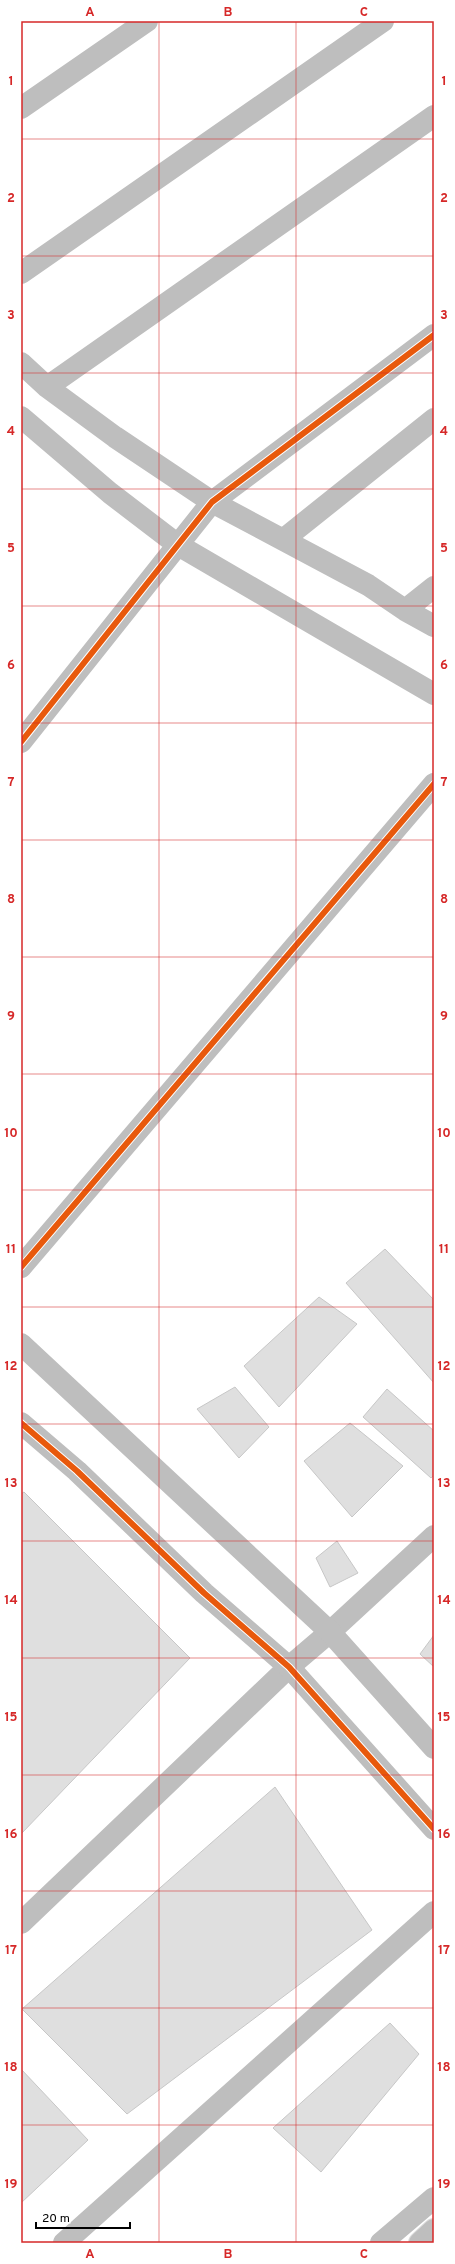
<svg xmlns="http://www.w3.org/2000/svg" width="455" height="2264" font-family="Overpass,sans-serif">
  <rect width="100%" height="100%" fill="#fff"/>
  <path fill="#dfdfdf" stroke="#c7c7c7" d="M385,1249L434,1300V1383L346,1283Z
    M319,1297L357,1324L279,1407L244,1366Z
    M235,1387L269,1427L239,1458L197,1409Z
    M387,1389L434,1431V1475L431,1478L363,1417Z
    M350,1423L403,1466L352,1517L304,1461Z
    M24,1492L190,1658L21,1834V1494Z
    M337,1541L358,1573L330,1587L316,1558Z
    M434,1635V1667L420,1654Z
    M275,1787L372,1930L127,2114L22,2009Z
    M390,2023L419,2054L321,2172L273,2128Z
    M21,2069L88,2140L21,2203Z"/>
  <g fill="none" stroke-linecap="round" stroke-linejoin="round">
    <g stroke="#dbdbdb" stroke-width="24">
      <path id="primary" d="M420,2243L434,2230"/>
    </g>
    <path stroke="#bebebe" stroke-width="22" d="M21,108L147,21
      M21,273L383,21
      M21,363L47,387L115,437L212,502L368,585L405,610L434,626
      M47,387L434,116
      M21,417L110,493L178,545L434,694
      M284,539L434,419
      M405,610L434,587
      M21,742L212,502L434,335
      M21,1267L434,784
      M21,1923L289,1667L330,1632L434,1536
      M64,2243L434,1912
      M381,2243L434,2198"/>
    <path stroke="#bebebe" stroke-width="22" d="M21,1344L330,1632L434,1748
      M21,1423L77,1471L204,1593L289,1667L434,1829"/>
    <use href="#primary" stroke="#bebebe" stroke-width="22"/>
    <g stroke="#fff" stroke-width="8">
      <path id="cycleway" d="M21,742L212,502L434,335
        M21,1267L434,784
        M21,1423L77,1471L204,1593L289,1667L434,1829"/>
    </g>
    <use href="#cycleway" stroke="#e8590c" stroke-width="6"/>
  </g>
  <path fill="none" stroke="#d62828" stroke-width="1" stroke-opacity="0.55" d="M159,21V2243M296,21V2243M21,139H434M21,256H434M21,373H434M21,489H434M21,606H434M21,723H434M21,840H434M21,957H434M21,1074H434M21,1190H434M21,1307H434M21,1424H434M21,1541H434M21,1658H434M21,1775H434M21,1891H434M21,2008H434M21,2125H434"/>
  <rect width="455" height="2264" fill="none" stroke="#ffffff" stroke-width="44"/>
  <path d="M36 2222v6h94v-6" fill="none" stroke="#000000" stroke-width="2"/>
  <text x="42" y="2222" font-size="12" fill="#000000" stroke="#ffffff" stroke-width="3" paint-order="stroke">20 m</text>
  <rect x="22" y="22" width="411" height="2220" fill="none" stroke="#d62828" stroke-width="1.5"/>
  <g font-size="13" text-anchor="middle" font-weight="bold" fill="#d62828">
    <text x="90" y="16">A</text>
    <text x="228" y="16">B</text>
    <text x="364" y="16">C</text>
    <text x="11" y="85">1</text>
    <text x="444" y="85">1</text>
    <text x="11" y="202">2</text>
    <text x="444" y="202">2</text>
    <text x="11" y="319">3</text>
    <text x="444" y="319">3</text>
    <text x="11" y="435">4</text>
    <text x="444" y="435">4</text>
    <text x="11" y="552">5</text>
    <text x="444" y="552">5</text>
    <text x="11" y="669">6</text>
    <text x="444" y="669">6</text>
    <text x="11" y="786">7</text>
    <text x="444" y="786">7</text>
    <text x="11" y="903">8</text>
    <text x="444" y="903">8</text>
    <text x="11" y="1020">9</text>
    <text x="444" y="1020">9</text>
    <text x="11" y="1137">10</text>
    <text x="444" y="1137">10</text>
    <text x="11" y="1253">11</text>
    <text x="444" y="1253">11</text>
    <text x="11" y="1370">12</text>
    <text x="444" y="1370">12</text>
    <text x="11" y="1487">13</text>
    <text x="444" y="1487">13</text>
    <text x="11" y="1604">14</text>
    <text x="444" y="1604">14</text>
    <text x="11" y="1721">15</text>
    <text x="444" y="1721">15</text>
    <text x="11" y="1838">16</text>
    <text x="444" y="1838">16</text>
    <text x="11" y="1954">17</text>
    <text x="444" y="1954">17</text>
    <text x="11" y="2071">18</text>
    <text x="444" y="2071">18</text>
    <text x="11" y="2188">19</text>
    <text x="444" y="2188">19</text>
    <text x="90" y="2258">A</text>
    <text x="228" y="2258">B</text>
    <text x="364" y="2258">C</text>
  </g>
</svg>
